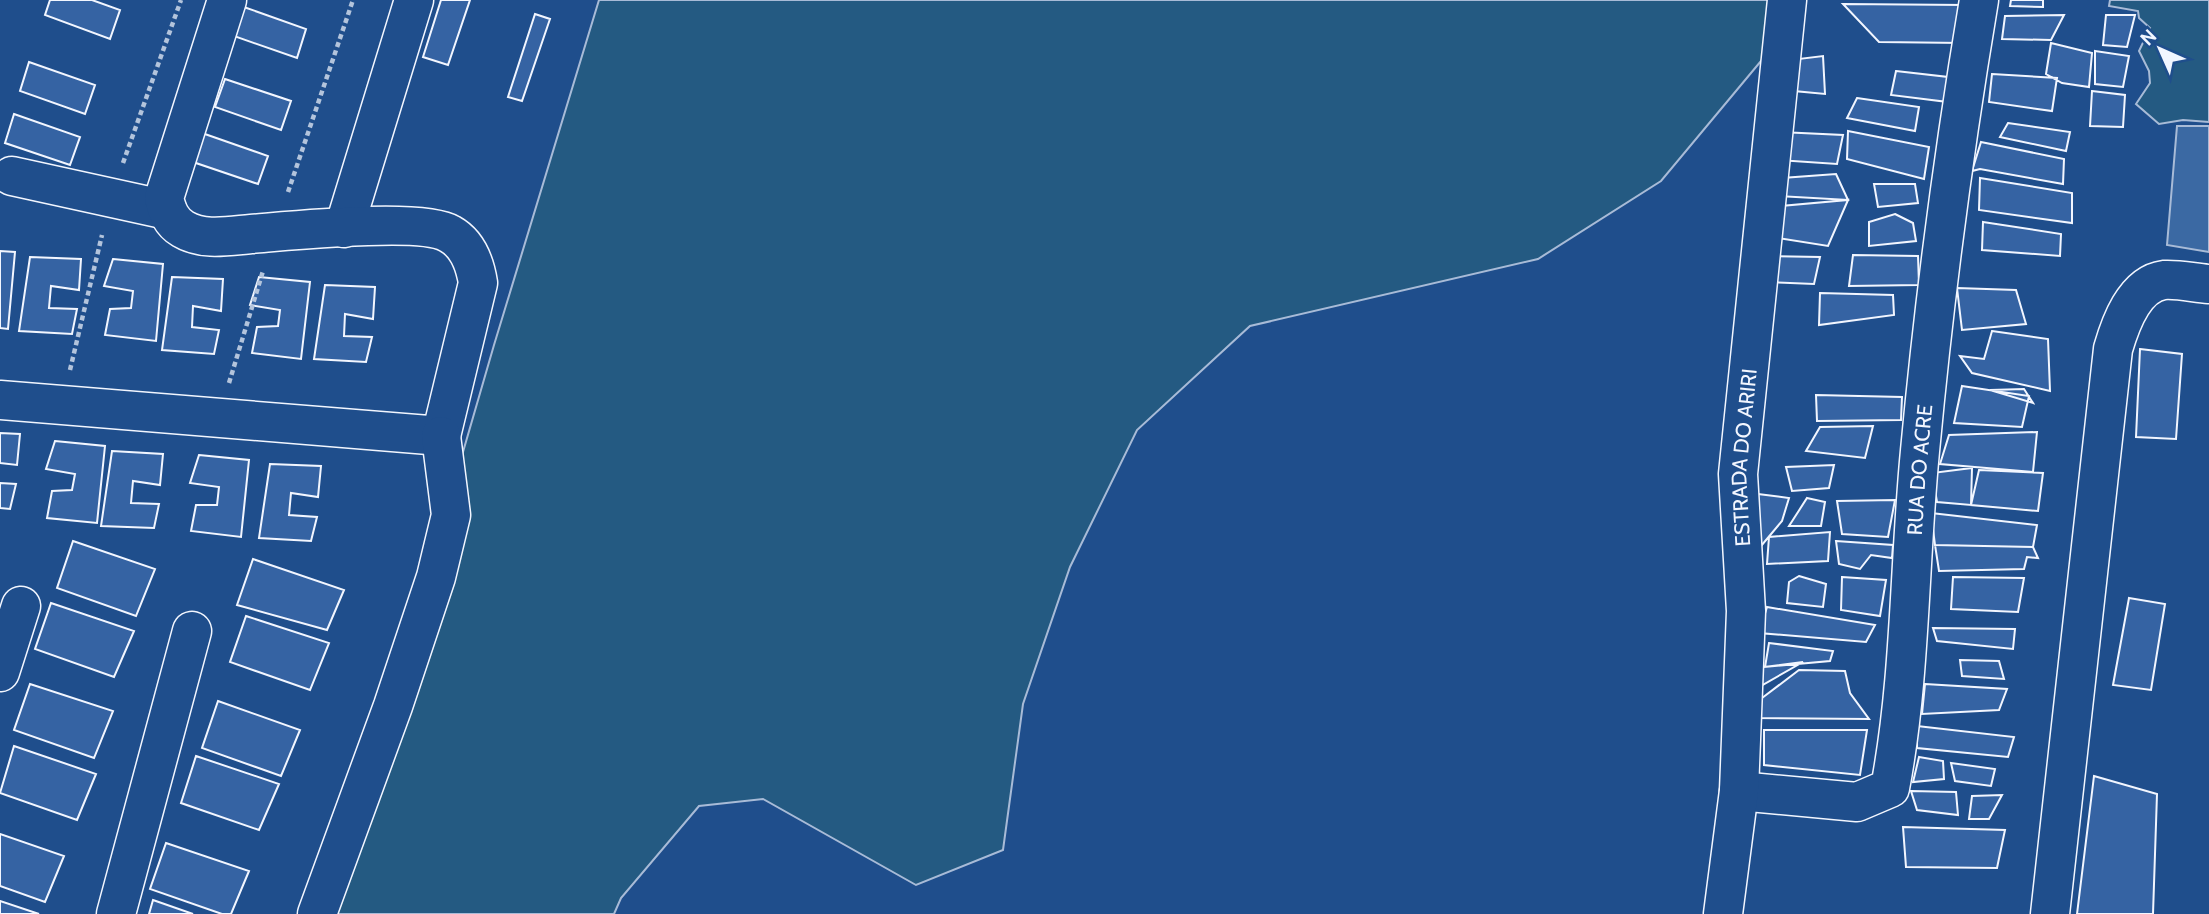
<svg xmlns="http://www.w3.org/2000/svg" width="2209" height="914" font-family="Cabin,sans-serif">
  <rect width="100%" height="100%" fill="#1f4e8c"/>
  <path fill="#245a82" stroke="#a8bbd7" stroke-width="2" d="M599,0H1772L1766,55L1661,181L1538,259L1250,326L1137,430L1070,567L1023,704L1003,850L916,885L763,799L699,806L621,898L614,914H329L494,345Z
    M2110,0H2209V122L2183,120L2159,124L2136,104L2150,83L2149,71L2139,51L2150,28L2139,18L2138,11L2109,6Z"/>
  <path fill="#3b69a3" stroke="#a8bbd7" stroke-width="2" d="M2177,126H2209V252L2167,245Z"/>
  <path fill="#3563a3" stroke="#f2f6ff" stroke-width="2" d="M50,0H92L120,10L110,39L45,15Z
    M441,0H470L448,65L423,57Z
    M2011,0H2043V7L2010,6Z
    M1843,4L1966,5L1963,43L1879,42Z
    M241,6L306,29L297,58L231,35Z
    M535,14L550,19L522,101L508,97Z
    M2064,15L2051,40L2002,39L2005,16Z
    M2106,15H2135L2127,47L2103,45Z
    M2051,43L2092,53L2089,87L2062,83L2046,74Z
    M2095,51L2129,56L2123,87L2095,84Z
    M1823,56L1825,94L1794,91L1790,60Z
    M29,62L95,85L85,114L20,91Z
    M1896,71L1948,77V102L1891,95Z
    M1992,74L2057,78L2052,111L1989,102Z
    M225,79L291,101L281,130L215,107Z
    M2092,91L2125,95L2123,127L2090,126Z
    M1857,98L1919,107L1915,131L1847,118Z
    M14,114L80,137L70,165L5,143Z
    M2008,123L2070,132L2066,151L2000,137Z
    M1848,131L1929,147L1924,179L1847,159Z
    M1780,132L1843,135L1837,164L1778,160Z
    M202,133L268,156L258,184L193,162Z
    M1981,142L2064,159L2063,184L1980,169L1972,171Z
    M1836,174L1848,200L1776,196L1782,178Z
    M1980,178L2072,193V223L1979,210Z
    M1874,184H1915L1918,203L1878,207Z
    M1848,200L1828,246L1771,237L1781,206Z
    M1895,214L1913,223L1916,241L1869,246V222Z
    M1983,222L2061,234L2060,256L1982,250Z
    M0,251L15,252L8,329L0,328Z
    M1853,255L1918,256L1919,285L1849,286Z
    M1768,256L1820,257L1814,284L1768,282Z
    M30,257L81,259L79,290L51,286L49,308L77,309L72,334L19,331Z
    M113,259L163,264L156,341L105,335L110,309L131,308L133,291L104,286Z
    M172,277L223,279L221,311L193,306L192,327L219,330L214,354L162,350Z
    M259,277L310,282L301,359L252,353L257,327L278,326L280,310L250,305Z
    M325,285L375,287L373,319L345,314L344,336L372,337L366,362L314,359Z
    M1957,288L2016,290L2026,324L1962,330Z
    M1820,293L1893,295L1894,315L1819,325Z
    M1992,331L2048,339L2050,391L1972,373L1960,356L1984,359Z
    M2140,349L2182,354L2176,439L2136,437Z
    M1962,386L2029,396L2022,427L1954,423Z
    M2024,389L2033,403L1990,390Z
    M1816,395L1902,397L1901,420L1817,421Z
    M1873,426L1865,458L1806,451L1820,427Z
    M2037,432L2033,472L1940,464L1949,435Z
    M0,433L20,434L17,465L0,463Z
    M55,441L105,446L97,523L47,518L52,491L72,490L75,474L46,469Z
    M112,451L163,454L160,485L133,481L131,503L159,504L154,528L101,526Z
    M199,455L249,460L241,537L191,531L196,505H217L219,487L190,483Z
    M270,464L321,466L318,497L291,493L289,515L317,517L311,541L259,538Z
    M1834,465L1829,488L1792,491L1786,467Z
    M1972,468L1971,505L1937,502L1932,473Z
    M1979,470L2043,473L2038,511L1971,505Z
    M0,483L16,484L10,509L0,508Z
    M1750,493L1789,498L1782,521L1751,558Z
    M1807,498L1825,502L1821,526H1789Z
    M1895,500L1888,537L1842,534L1837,501Z
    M1931,513L2037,525L2033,547L1935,545Z
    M1830,532L1828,561L1767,564L1769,537Z
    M73,541L155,569L136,616L57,588Z
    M1836,541L1893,545L1892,558L1871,555L1860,569L1839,564Z
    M1935,545L2033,547L2038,558L2027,557L2024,569L1939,571Z
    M253,559L344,590L327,630L237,605Z
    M1799,576L1826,584L1823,607L1787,603L1789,582Z
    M1842,577L1886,580L1880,616L1841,610Z
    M1953,577L2024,578L2018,612L1951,609Z
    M2129,598L2165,604L2151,690L2113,685Z
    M51,603L134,631L114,677L35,649Z
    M1767,607L1875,625L1866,642L1759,633Z
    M246,616L329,643L310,690L230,662Z
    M1933,628L2015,629L2013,649L1937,641Z
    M1769,643L1833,651L1830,661L1765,667Z
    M1960,660L1999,661L2004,679L1962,676Z
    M1803,662L1752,691L1757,668Z
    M1799,670L1845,671L1850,693L1869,719L1755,718L1762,698Z
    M30,684L113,711L94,758L14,730Z
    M1925,684L2007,689L1999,710L1922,714Z
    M218,701L300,730L281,776L202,748Z
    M1917,726L2014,737L2008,757L1917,748Z
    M1764,730H1867L1860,775L1764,765Z
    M14,746L96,774L77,820L0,793Z
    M196,756L279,784L259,830L181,803Z
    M1919,757L1943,761L1944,779L1913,782Z
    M1951,763L1995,769L1991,786L1955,781Z
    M2094,776L2157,794L2153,914H2077Z
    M1911,791L1956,792L1958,815L1917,810Z
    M2002,795L1989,819H1969L1972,796Z
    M1903,827L2005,830L1997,868L1906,867Z
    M0,834L64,856L45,902L0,886Z
    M166,843L249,871L231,914H222L150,889Z
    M153,900L193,914H149Z
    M0,901L39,914H0Z"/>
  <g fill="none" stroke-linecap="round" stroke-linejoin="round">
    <g stroke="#f2f6ff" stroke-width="41">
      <g id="minor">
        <path d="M12,176L167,210"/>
        <path d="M344,228L414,0"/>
        <path d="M0,400L441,436L478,283C475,264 468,244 450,234C422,217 289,231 251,234C228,236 203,241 183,229C171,222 167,211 164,198L227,0"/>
        <path d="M0,672L21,606"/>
        <path id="s1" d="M1739,791L1857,802L1890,788C1911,677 1909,564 1920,451C1934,300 1954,149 1979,0"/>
        <path d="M116,914L192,631"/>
        <path d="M317,914L393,706L436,577L451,515L441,436"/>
        <path id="s2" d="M1723,914L1739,791L1746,611L1738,474L1787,0"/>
        <path d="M2050,914L2113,349C2120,325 2134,284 2164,280C2178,279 2195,283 2209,284"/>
      </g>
    </g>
    <path stroke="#b3c4dc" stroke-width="4.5" stroke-dasharray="5 3.5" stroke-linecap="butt" d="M123,163L181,0
      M288,192L353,0
      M70,370L102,235
      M229,383L263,271"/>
    <use href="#minor" stroke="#1f4e8c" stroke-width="38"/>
  </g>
  <g text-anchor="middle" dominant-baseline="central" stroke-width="5" stroke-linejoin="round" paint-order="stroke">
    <g font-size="21" fill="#f2f6ff" stroke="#1f4e8c">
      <text stroke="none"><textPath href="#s2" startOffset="458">ESTRADA DO ARIRI</textPath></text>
      <text stroke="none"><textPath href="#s1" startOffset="474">RUA DO ACRE</textPath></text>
    </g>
  </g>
  <g transform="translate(2160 49) rotate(315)" stroke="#1f4e8c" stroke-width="5" paint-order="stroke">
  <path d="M0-5L12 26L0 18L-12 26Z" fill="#f2f6ff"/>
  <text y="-10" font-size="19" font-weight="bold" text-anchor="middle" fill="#f2f6ff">N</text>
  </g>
</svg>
